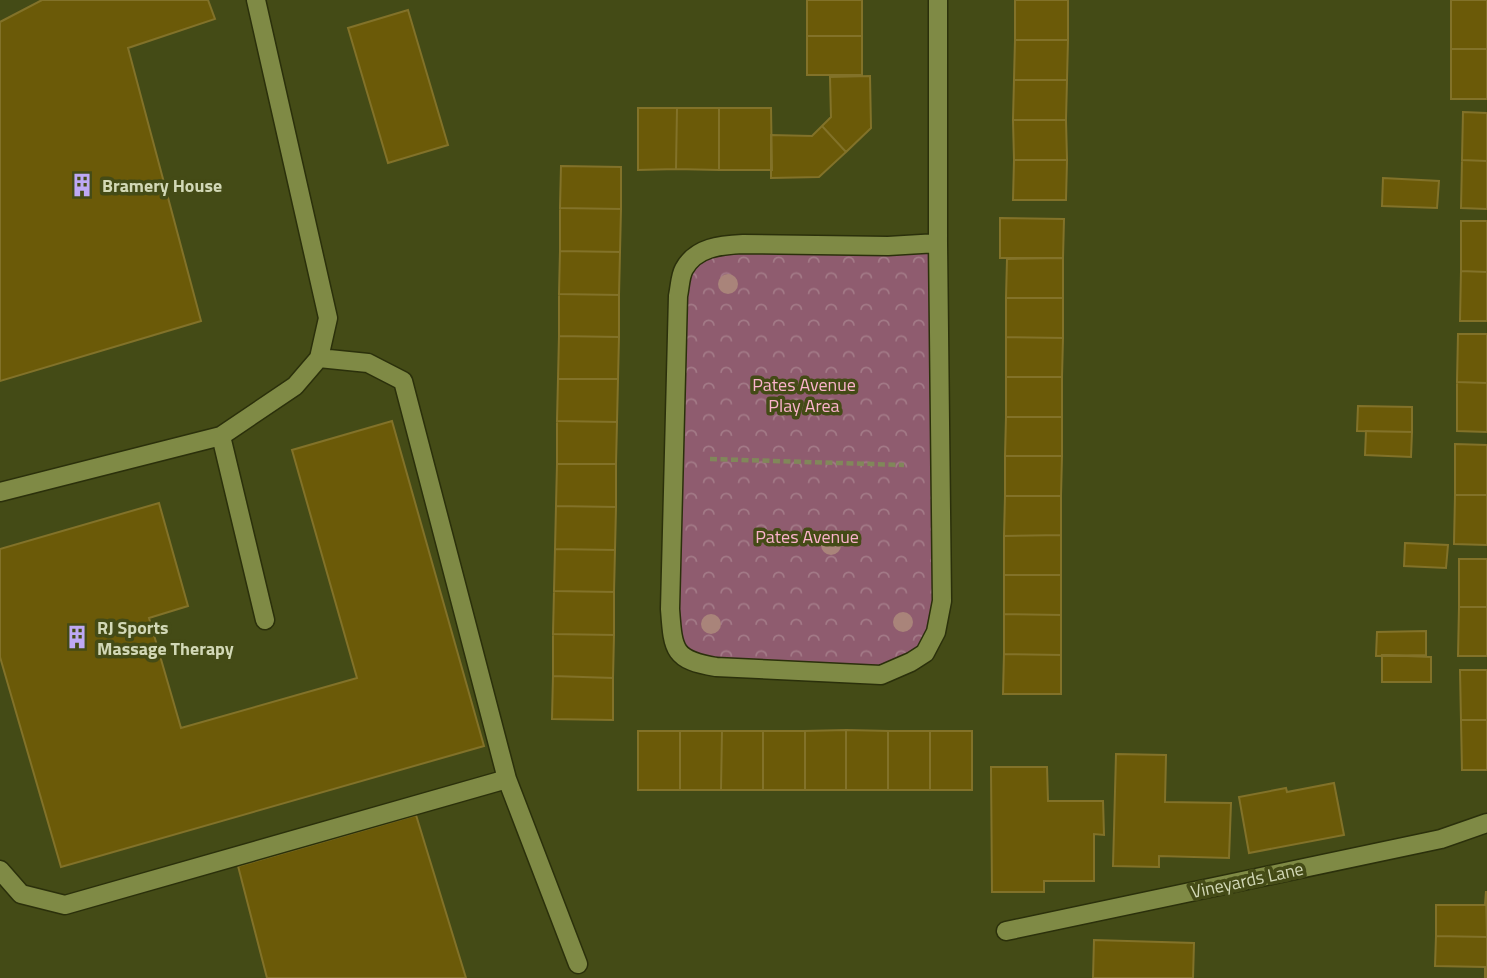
<svg xmlns="http://www.w3.org/2000/svg" width="1487" height="978" font-family="'Titillium Web',sans-serif">
  <defs>
    <pattern id="park-crowns" width="20" height="18" patternUnits="userSpaceOnUse" patternTransform="scale(1.75)"><rect width="20" height="18" fill="#8f5c6f"/><path d="M2 6a3 3 0 1 1 6 0M12 15a3 3 0 1 1 6 0" fill="none" stroke="#a37a87"/></pattern>
  </defs>
  <rect width="100%" height="100%" fill="#444b16"/>
  <path fill="url(#park-crowns)" d="M938,243L942,601L925,653L887,672L716,667L679,654L670,609L678,296L697,253Z"/>
  <path fill="#6b5a08" stroke="#827229" stroke-width="2" d="M42,0H208L215,19L128,48L201,321L0,381V22Z
    M807,0H862V36H807Z
    M1015,0H1068V40H1015Z
    M1451,0H1487V49H1451Z
    M408,10L448,145L388,163L348,28Z
    M807,36H862V75H807Z
    M1015,40H1068L1067,80H1014Z
    M1451,49H1487V99H1451Z
    M870,76L871,128L846,152L822,126L831,117L830,77Z
    M1014,80H1067L1066,120H1013Z
    M638,108H677L676,169L638,170Z
    M677,108H719V170L676,169Z
    M719,108H771L772,170H719Z
    M1463,112L1487,113V161L1462,160Z
    M1013,120H1066L1067,160H1014Z
    M822,126L846,152L819,177L771,178V135L812,136Z
    M1014,160H1067L1066,200H1013Z
    M1462,160L1487,161V209L1461,208Z
    M561,166L621,167V209L560,208Z
    M1383,178L1439,181L1437,208L1382,206Z
    M560,208L621,209L620,252L560,251Z
    M1000,218L1064,219L1063,258H1000Z
    M1461,221H1487V272L1461,271Z
    M560,251L620,252L619,295L559,294Z
    M1063,258V298H1006L1007,259Z
    M1461,271L1487,272V321H1460Z
    M559,294L619,295V337L559,336Z
    M1006,298H1063V338L1006,337Z
    M1458,334H1487V383L1457,382Z
    M559,336L619,337L618,379H558Z
    M1006,337L1063,338L1062,377H1006Z
    M1006,377H1062V417H1006Z
    M558,379H618L617,422L557,421Z
    M1457,382L1487,383V432L1457,431Z
    M1358,406L1412,407V432L1357,431Z
    M1006,417H1062V456H1005Z
    M392,421L484,746L61,867L0,657V549L159,503L188,606L149,618L181,728L357,678L292,450Z
    M557,421L617,422L616,464H557Z
    M1366,431L1412,432L1411,457L1365,455Z
    M1455,444L1487,445V495H1455Z
    M1005,456H1062L1061,496H1005Z
    M557,464H616V507L556,506Z
    M1455,495H1487V545L1454,544Z
    M1005,496H1061V535L1004,536Z
    M556,506L616,507L615,550L555,549Z
    M1061,535V575H1004V536Z
    M1405,543L1448,545L1446,568L1404,566Z
    M555,549L615,550L614,592L554,591Z
    M1459,559H1487V607H1459Z
    M1004,575H1061V615L1004,614Z
    M554,591L614,592V635L553,634Z
    M1459,607H1487V656H1458Z
    M1004,614L1061,615V655L1004,654Z
    M1426,631V655L1376,656L1377,632Z
    M553,634L614,635L613,678L553,676Z
    M1004,654L1061,655V694H1003Z
    M1382,655L1431,657V682H1382Z
    M1460,670H1487V720H1461Z
    M553,676L613,678V720L552,719Z
    M1461,720H1487V770H1462Z
    M846,730V790H805V731Z
    M846,730L888,731V790H846Z
    M638,731H680V790H638Z
    M680,731H722L721,790H680Z
    M722,731H763V790H721Z
    M763,731H805V790H763Z
    M888,731H930V790H888Z
    M930,731H972V790H930Z
    M1116,754L1166,755L1165,802L1231,803L1229,858L1159,856V867L1113,866Z
    M991,767H1047L1048,801H1103L1104,835L1094,834V881H1044V892H992Z
    M1334,783L1344,835L1249,853L1239,797L1286,788L1287,792Z
    M416,815L466,978H267L238,866Z
    M1486,891L1487,937L1436,936V905H1485Z
    M1436,936L1487,937V978H1485V967L1435,966Z
    M1094,940L1194,943L1193,978H1093Z"/>
  <g fill="none" stroke-linecap="round" stroke-linejoin="round">
    <g stroke="#2b300b" stroke-width="21">
      <path id="minor" d="M938,243L888,246L743,244C721,245 696,247 684,269C680,276 680,287 678,296L670,609C673,650 673,660 716,667L881,675L911,662L925,653L936,632L942,601L938,243V0
        M319,358L368,363L403,381L507,779L578,964
        M221,436L265,620
        M0,492L221,436L295,386L319,358L328,318L256,0
        M0,870L21,894L65,905L507,779
        M1006,931L1441,839L1487,823"/>
    </g>
    <path stroke="#81875a" stroke-width="4.5" stroke-dasharray="7 3.5" stroke-linecap="butt" d="M710,459L904,465"/>
    <use href="#minor" stroke="#7f8a45" stroke-width="18"/>
  </g>
  <g fill="#a9847a">
    <circle cx="728" cy="284" r="10"/>
    <circle cx="831" cy="545" r="10"/>
    <circle cx="903" cy="622" r="10"/>
    <circle cx="711" cy="624" r="10"/>
  </g>
  <defs>
    <g id="building-bare" transform="scale(1.89)"><path d="M-4-6H4V6H1V3H-1V6H-4ZM-2.5-4.3h1.7v1.8h-1.7ZM.8-4.3h1.7v1.8H.8ZM-2.5-1h1.7V.8h-1.7ZM.8-1h1.7V.8H.8Z" fill="#bea9f5" stroke="#444b16" stroke-width="2.5" paint-order="stroke"/></g>
  </defs>
  <g fill-rule="evenodd">
    <use href="#building-bare" x="82" y="185"/>
    <use href="#building-bare" x="77" y="637"/>
  </g>
  <g text-anchor="middle" dominant-baseline="central" stroke-width="7" stroke-linejoin="round" paint-order="stroke">
    <g font-size="18" font-weight="bold" fill="#d2d8b6" stroke="#444b16" text-anchor="start">
      <text x="102" y="185">Bramery House</text>
      <text x="97" y="627">RJ Sports<tspan x="97" dy="21">Massage Therapy</tspan></text>
    </g>
    <g font-size="18" fill="#fbb3cc" stroke="#444b16">
      <text x="804" y="384">Pates Avenue<tspan x="804" dy="21">Play Area</tspan></text>
      <text x="807" y="536">Pates Avenue</text>
    </g>
    <g font-size="18" fill="#d2d8b6" stroke="#444b16">
      <text transform="translate(1247 880) rotate(-12)">Vineyards Lane</text>
    </g>
  </g>
</svg>
